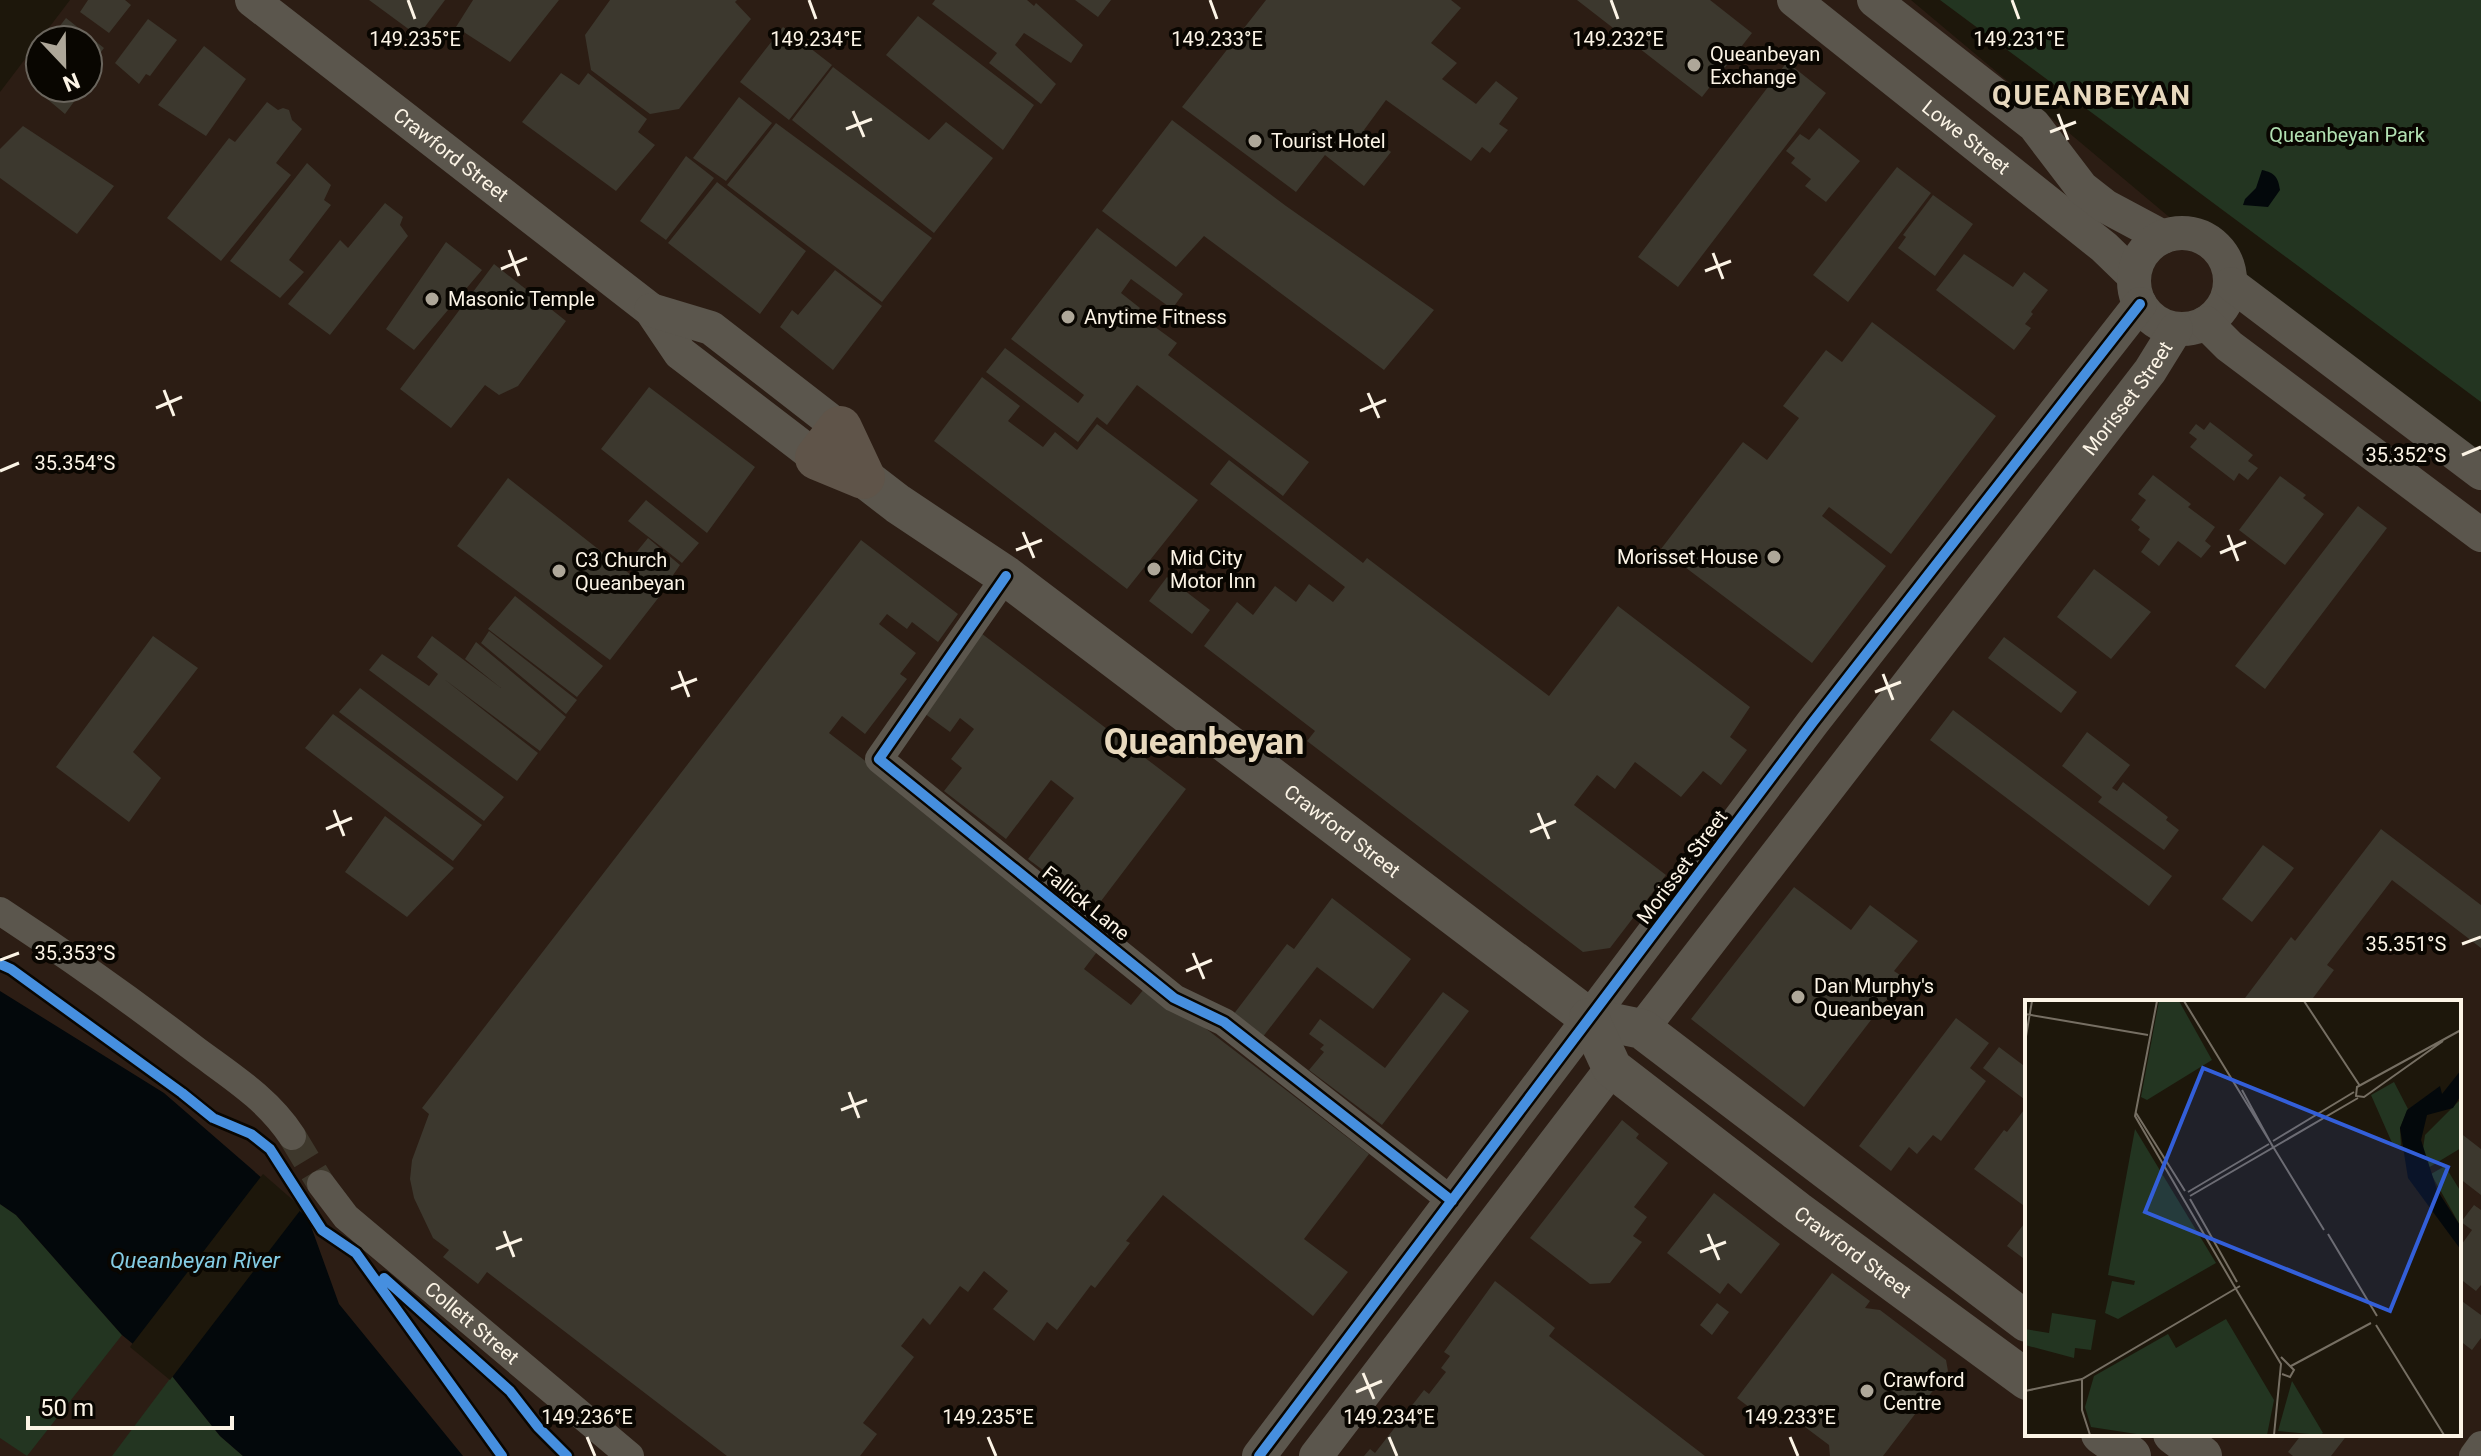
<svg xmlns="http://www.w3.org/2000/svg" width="2481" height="1456" font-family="Roboto,sans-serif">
  <rect width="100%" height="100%" fill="#1d170b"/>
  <path fill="#2c1d14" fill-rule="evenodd" d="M70,0H1911L2481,479V1434L2465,1456H0V92ZM40,40H88V88H40ZM2027,1002H2459V1434H2027Z"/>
  <path fill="#233521" d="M1940,0H2481V402Z
    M0,1204L16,1215L122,1335L27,1456L0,1438Z
    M172,1376L220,1436L243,1456H112Z"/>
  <path fill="#03080b" d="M2262,170C2275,173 2278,177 2280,190L2268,207L2243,205L2245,199L2256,188Z
    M0,991L164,1093L308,1218L339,1304L463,1456H243L220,1436L172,1376L122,1335L16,1215L0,1204Z"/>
  <path fill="#1d170b" d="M263,1174L302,1208L170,1380L130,1347Z"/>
  <path fill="#3c382e" d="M88,0H125L131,5L109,33L80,12Z
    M369,0H445L418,36Z
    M473,0H559L510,62L456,27Z
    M610,0H737L735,2L751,19L679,109L650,114L591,70L585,35Z
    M935,0H1027L1034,6L1036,3L1083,45L1071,63L1024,33L1015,45L1056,84L1041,104L989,63L997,53L932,4Z
    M1075,0H1111L1098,17Z
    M1266,0H1451L1461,8L1431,43L1457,63L1442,79L1476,104L1496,81L1518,98L1499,124L1508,130L1490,153L1482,147L1471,161L1386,100L1364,130L1391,152L1364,186L1325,155L1296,192L1182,107Z
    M1577,0H1710L1752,33L1702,97Z
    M918,16L1034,105L1003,150L886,55Z
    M66,18L104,48L88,69V40H49Z
    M148,19L177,40L150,76L146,74L139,84L115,63Z
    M783,27L832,65L789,120L740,82Z
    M204,46L246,79L206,136L158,105Z
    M1787,62L1826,93L1678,287L1638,257Z
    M833,67L929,140L946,122L993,158L934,233L792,120Z
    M561,73L579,85L588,73L647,119L638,132L655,145L616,191L522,122Z
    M44,88H84L65,114L40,93Z
    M739,97L772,123L726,181L693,158Z
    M267,102L278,110L283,108L289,110L292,120L302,129L276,163L291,175L221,261L167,218L229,138L235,142Z
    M1172,120L1286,206L1434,310L1384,370L1204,236L1176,267L1102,211Z
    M776,123L932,238L882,302L727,185Z
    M23,126L114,186L77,234L0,178V149Z
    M1819,128L1860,161L1826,202L1805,186L1811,179L1791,163L1795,158L1786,151L1800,134L1809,140Z
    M686,156L714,178L666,240L640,221Z
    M307,163L331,185L324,200L331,205L289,260L304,272L280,298L230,261Z
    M1897,167L1931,193L1848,302L1813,275Z
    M717,182L806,251L760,314L668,243Z
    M1933,195L1973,224L1935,276L1898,248L1906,237L1903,235Z
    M385,203L403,217L400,225L408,236L330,335L288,304L340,240L348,248Z
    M1097,228L1183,294L1172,309L1131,279L1121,293L1140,308L1136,313L1177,343L1168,355L1309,462L1283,496L1137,385L1107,425L1097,417L1078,442L986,372L1005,348L1078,403L1084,395L1011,339Z
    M446,242L482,270L414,350L386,329Z
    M1964,254L2013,287L2024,272L2048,290L2031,312L2033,314L2025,324L2031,328L2014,350L1936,290Z
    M494,264L566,321L518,386L499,395L485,385L451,428L400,389Z
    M835,270L882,306L833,370L780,327L792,310L798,315Z
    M1872,322L1996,416L1891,554L1829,507L1822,516L1886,566L1812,663L1661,549L1743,442L1767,460L1799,418L1783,406L1826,350L1842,362Z
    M982,377L1020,406L1008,421L1043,447L1055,432L1077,450L1097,424L1198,500L1127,589L934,441Z
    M649,387L755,467L707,533L601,449Z
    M2210,422L2253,455L2248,461L2258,468L2248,480L2239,473L2234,481L2190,447L2197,439L2189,433L2196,424L2204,430Z
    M1229,460L1363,563L1367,558L1549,696L1618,606L1750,707L1730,737L1747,750L1721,785L1703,771L1681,797L1635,762L1615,789L1597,775L1574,805L1666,875L1610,948L1583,952L1307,741L1315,731L1204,646L1237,602L1253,615L1275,586L1296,602L1309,584L1333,602L1345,587L1210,484Z
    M2153,475L2191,504L2188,507L2215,527L2205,541L2211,546L2201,558L2178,541L2159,566L2141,552L2150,539L2138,530L2140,527L2131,520L2146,500L2138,494Z
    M2280,476L2306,495L2303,498L2324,514L2285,565L2239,530Z
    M508,478L659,597L610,660L457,546Z
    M646,500L699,543L682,563L628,521Z
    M2358,506L2387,528L2265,689L2235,666Z
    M648,538L680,565L660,594L625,566Z
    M861,540L958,614L938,642L912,622L907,629L887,614L879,624L916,653L900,674L907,679L865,734L842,716L829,733L1103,944L1084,969L1131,1005L1148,984L1369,1154L1304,1239L1348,1272L1313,1316L1163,1195L1126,1241L1130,1243L1095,1288L1091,1285L1057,1330L1047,1322L1034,1341L993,1309L1008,1291L984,1271L968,1292L960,1286L930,1325L923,1318L901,1346L914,1357L863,1423L877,1434L860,1456H727L487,1272L478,1284L443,1257L449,1250L433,1238L414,1198L410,1179L412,1160L429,1114L422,1108Z
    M2094,569L2151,612L2111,659L2057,617Z
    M1167,577L1210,610L1192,634L1149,601Z
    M515,596L603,666L577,697L488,629Z
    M977,630L1186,789L1095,909L1028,859L1074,798L1051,780L1006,839L944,791L962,768L951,759L974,729L960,718L950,732L917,708Z
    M489,631L577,700L566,714L481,643Z
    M153,636L198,668L133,752L161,778L129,822L56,767Z
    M432,636L501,688L465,659L476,642L566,717L540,751L444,679L538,753L517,781L369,670L382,654L429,686L438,674L417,657Z
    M2004,637L2077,692L2061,713L1988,658Z
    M360,688L504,797L484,821L339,712Z
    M1953,710L2172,876L2149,906L1930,740Z
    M333,714L482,825L453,861L305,748Z
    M2087,732L2130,765L2112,788L2117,791L2123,782L2168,817L2166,820L2179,830L2164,850L2098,802L2102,797L2062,766Z
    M385,816L454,868L407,917L345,872Z
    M2381,829L2481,905V948L2392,880L2327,965L2334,970L2310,1002H2242L2291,937L2295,941Z
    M2263,845L2294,868L2252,922L2222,899Z
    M1794,887L1851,930L1870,905L1918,941L1894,971L1900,975L1885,995L1888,998L1804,1107L1691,1019Z
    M1332,898L1411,959L1373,1009L1317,967L1262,1038L1233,1015L1287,944L1294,949Z
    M1443,992L1469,1011L1382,1125L1309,1070L1324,1052L1320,1049L1324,1045L1309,1034L1320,1019L1385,1068Z
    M1956,1018L1989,1043L1970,1068L1986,1081L1941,1141L1933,1135L1917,1154L1909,1147L1891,1171L1859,1146Z
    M1999,1047L2027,1068V1096L2024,1099L1983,1068Z
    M2027,1106V1208L1974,1169L2004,1130L2007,1132Z
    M1622,1120L1639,1134L1636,1138L1668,1163L1634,1207L1647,1217L1633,1236L1642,1242L1610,1283L1590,1284L1530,1238Z
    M2459,1132L2481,1149V1195L2459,1178Z
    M1714,1193L1780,1244L1741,1294L1728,1283L1720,1294L1667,1253Z
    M2474,1205L2481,1210V1285L2476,1291L2459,1278V1248L2472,1230L2461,1222Z
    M2027,1220V1261L2007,1246Z
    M1832,1273L1870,1301L1865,1308L1880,1310L1946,1360L1948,1371L1883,1456H1830L1829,1445L1785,1412L1774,1426L1737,1398Z
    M1495,1281L1555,1328L1549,1336L1705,1456H1364L1370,1449L1375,1453L1424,1390L1429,1394L1446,1372L1441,1368L1450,1356L1444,1352Z
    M2459,1299L2481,1315V1338L2472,1350L2459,1340Z
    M1717,1303L1729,1312L1712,1335L1700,1325Z
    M2302,1434H2348L2331,1456H2293L2288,1452Z"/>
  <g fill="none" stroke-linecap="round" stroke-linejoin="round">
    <path stroke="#3e382c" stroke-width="28" stroke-dasharray="28 14" stroke-linecap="butt" d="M292,1136L321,1184"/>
    <g stroke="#5b564d" stroke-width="28">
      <path d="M1006,576L879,759L1174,998L1224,1022L1452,1201"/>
      <path d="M0,911C67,955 132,1001 196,1050C231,1076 268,1099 292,1136"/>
      <path id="s1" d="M321,1184L346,1217L630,1456"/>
      <path d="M2473,1456L2481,1445"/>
    </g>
    <g stroke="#5b564d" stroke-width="34">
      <path id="s2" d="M252,0L651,310L680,353L817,458"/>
      <path id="s3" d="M1794,0L2104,247L2134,276"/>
      <path d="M1874,0L2034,125L2082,188L2105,206L2163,237"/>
      <circle cx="2182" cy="281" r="48"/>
      <path d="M2231,284L2481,473"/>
      <path d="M651,310L711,328L840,428"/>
      <path d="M2206,323L2229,346L2481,535"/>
      <path id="s4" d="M1642,1029L2150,371L2176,329"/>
      <path d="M1259,1456L1813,722L2140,304"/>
      <path d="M1316,1456L1612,1068"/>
    </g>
    <g stroke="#5b564d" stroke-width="40">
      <path id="s5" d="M863,477L898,504L1006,576L1589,1018L1642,1029L2027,1322"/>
      <path id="s6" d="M1589,1018L1612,1068L1797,1211L2027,1380"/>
      <path d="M2101,1434L2131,1456"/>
      <path d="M2173,1434L2202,1456"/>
    </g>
    <path stroke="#5f5449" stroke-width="44" d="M840,428L863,477L817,458Z"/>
    <g stroke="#090601" stroke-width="15">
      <path id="cycleway" d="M1006,576L879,759L1174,998L1224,1022L1452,1201
        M0,964L11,969L182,1093L213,1118L251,1134L270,1149L322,1230L356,1253L502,1456
        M384,1278L510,1391L538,1427L567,1456
        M1259,1456L1813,722L2140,304"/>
    </g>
    <use href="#cycleway" stroke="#468fdf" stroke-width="10"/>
  </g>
  <path fill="none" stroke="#fcf4e6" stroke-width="3" d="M408,0L415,19M809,0L816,19M1210,0L1217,19M1611,0L1618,19M2012,0L2019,19M853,111L864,137M2058,114L2068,140M846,129L872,119M2050,132L2076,122M509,250L519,276M1713,253L1723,279M501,269L527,258M1705,271L1731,261M164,390L174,416M1368,393L1379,418M156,408L182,397M1360,411L1386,400M2462,455L2481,447M0,471L19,463M1023,532L1034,558M2228,535L2238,561M1016,550L1042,540M2220,553L2246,542M679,671L689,697M1883,674L1893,700M671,689L697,679M1875,692L1901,682M334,810L344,836M1538,813L1549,839M326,829L352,818M1530,832L1556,821M2462,944L2481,937M1193,953L1204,979M0,960L19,953M1186,971L1212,960M849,1092L859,1118M841,1110L867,1100M504,1231L514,1257M1708,1234L1719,1260M496,1249L522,1239M1700,1252L1726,1242M1363,1373L1374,1399M1356,1392L1382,1381M587,1437L595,1456M988,1437L996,1456M1389,1437L1397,1456M1790,1437L1798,1456"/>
  <g fill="#aea799" stroke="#090601" stroke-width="3">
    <circle cx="1694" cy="65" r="8"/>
    <circle cx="1255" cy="141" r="8"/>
    <circle cx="432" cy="299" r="8"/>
    <circle cx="1068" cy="317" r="8"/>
    <circle cx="1774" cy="557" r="8"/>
    <circle cx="1154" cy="569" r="8"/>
    <circle cx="559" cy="571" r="8"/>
    <circle cx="1798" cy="997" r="8"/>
    <circle cx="1867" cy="1391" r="8"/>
  </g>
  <g text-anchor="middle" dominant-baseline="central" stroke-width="8" stroke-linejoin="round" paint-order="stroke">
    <g font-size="20" fill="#fcf4e6" stroke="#090601" text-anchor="start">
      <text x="1710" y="54">Queanbeyan<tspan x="1710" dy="23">Exchange</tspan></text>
      <text x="1271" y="141">Tourist Hotel</text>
      <text x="448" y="299">Masonic Temple</text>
      <text x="1084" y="317">Anytime Fitness</text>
      <text x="1758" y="557" text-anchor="end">Morisset House</text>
      <text x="1170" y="558">Mid City<tspan x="1170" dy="23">Motor Inn</tspan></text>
      <text x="575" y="560">C3 Church<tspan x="575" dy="23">Queanbeyan</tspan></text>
      <text x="1814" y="986">Dan Murphy's<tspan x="1814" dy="23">Queanbeyan</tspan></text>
      <text x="1883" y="1380">Crawford<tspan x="1883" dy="23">Centre</tspan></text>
    </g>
    <g font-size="20" fill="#b2e0b2" stroke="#090601">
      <text x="2347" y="135">Queanbeyan Park</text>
    </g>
    <g font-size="20" fill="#fcf4e6" stroke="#090601">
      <text stroke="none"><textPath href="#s3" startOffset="220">Lowe Street</textPath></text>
      <text stroke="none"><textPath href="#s2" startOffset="252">Crawford Street</textPath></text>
      <text stroke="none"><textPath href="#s4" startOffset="796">Morisset Street</textPath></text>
      <text stroke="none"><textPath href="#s5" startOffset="596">Crawford Street</textPath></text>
      <text transform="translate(1682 867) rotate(-53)">Morisset Street</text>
      <text transform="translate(1086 903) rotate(39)">Fallick Lane</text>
      <text stroke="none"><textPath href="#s6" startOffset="358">Crawford Street</textPath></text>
      <text stroke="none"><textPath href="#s1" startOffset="206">Collett Street</textPath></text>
    </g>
    <g font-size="22" font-style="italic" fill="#84cce3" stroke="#090601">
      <text x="195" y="1260">Queanbeyan River</text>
    </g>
    <g font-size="28" font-weight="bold" letter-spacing="2" fill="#e7d8bd" stroke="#090601">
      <text x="2092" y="95">QUEANBEYAN</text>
    </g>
    <g font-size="36" font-weight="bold" fill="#e7d8bd" stroke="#090601">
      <text x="1204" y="742">Queanbeyan</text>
    </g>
  </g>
  <g transform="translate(2025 1000)">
    <rect width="436" height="436" fill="#1d170b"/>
    <path d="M134,1H154L187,60L122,100L116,97ZM369,82L383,109L375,128L376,145H368L346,95ZM436,99V148L403,168L397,155L400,135ZM110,129L191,263L93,319L80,313L87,281L109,285L110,281L83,275ZM420,166L436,192V227L406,174ZM27,313L71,320L66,350L50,348L49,358L0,345V329L24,333ZM201,319L249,400L242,435H118L66,427L60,407L69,376L143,334L151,348ZM267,381L298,433L295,435L253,431Z" fill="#233521"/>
    <path d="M436,70V95L428,108L402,115L396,140L412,190L436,227V250L383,178L375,128L382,110L415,86L417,94Z" fill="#03080b"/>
    <path fill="none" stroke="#766f63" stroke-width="2" d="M132,1L110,116L208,284M159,1L299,230M279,1L335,86M0,14L123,35M418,41L339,97L331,96L332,87L436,30M0,42L7,1M217,90L248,147M111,113L160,191M248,141L329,92M163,192L244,144M165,196L333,98M165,199L212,282M303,234L352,316M208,284L256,364L249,435M351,325L419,435M256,357L269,370L265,377L257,374M266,366L346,323M57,380V410L65,435M0,391L57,379L215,286"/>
    <path fill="#335fd9" fill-opacity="0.15" stroke="#335fd9" stroke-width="4" d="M178,68L423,167L365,311L120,212Z"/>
    <rect width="436" height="436" fill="none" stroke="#fcf4e6" stroke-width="4"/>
  </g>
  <g font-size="20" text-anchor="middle" fill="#fcf4e6" stroke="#090601" stroke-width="8" stroke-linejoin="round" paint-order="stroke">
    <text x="415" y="46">149.235°E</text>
    <text x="816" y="46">149.234°E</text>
    <text x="1217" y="46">149.233°E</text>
    <text x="1618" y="46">149.232°E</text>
    <text x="2019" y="46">149.231°E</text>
    <text x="2406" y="462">35.352°S</text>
    <text x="75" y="470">35.354°S</text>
    <text x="2406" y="951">35.351°S</text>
    <text x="75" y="960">35.353°S</text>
    <text x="587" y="1424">149.236°E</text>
    <text x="988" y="1424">149.235°E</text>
    <text x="1389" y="1424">149.234°E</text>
    <text x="1790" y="1424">149.233°E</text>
  </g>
  <g transform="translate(64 64) rotate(158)"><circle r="38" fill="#090601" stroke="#6a655d" stroke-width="2"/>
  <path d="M0-6L14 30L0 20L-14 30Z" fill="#aea799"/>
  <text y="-12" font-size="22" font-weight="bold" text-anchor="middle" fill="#fcf4e6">N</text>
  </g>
  <path d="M28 1416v12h204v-12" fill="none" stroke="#fcf4e6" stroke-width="4"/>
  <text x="40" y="1416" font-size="24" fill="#fcf4e6" stroke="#090601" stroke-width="6" paint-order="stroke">50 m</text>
</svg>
